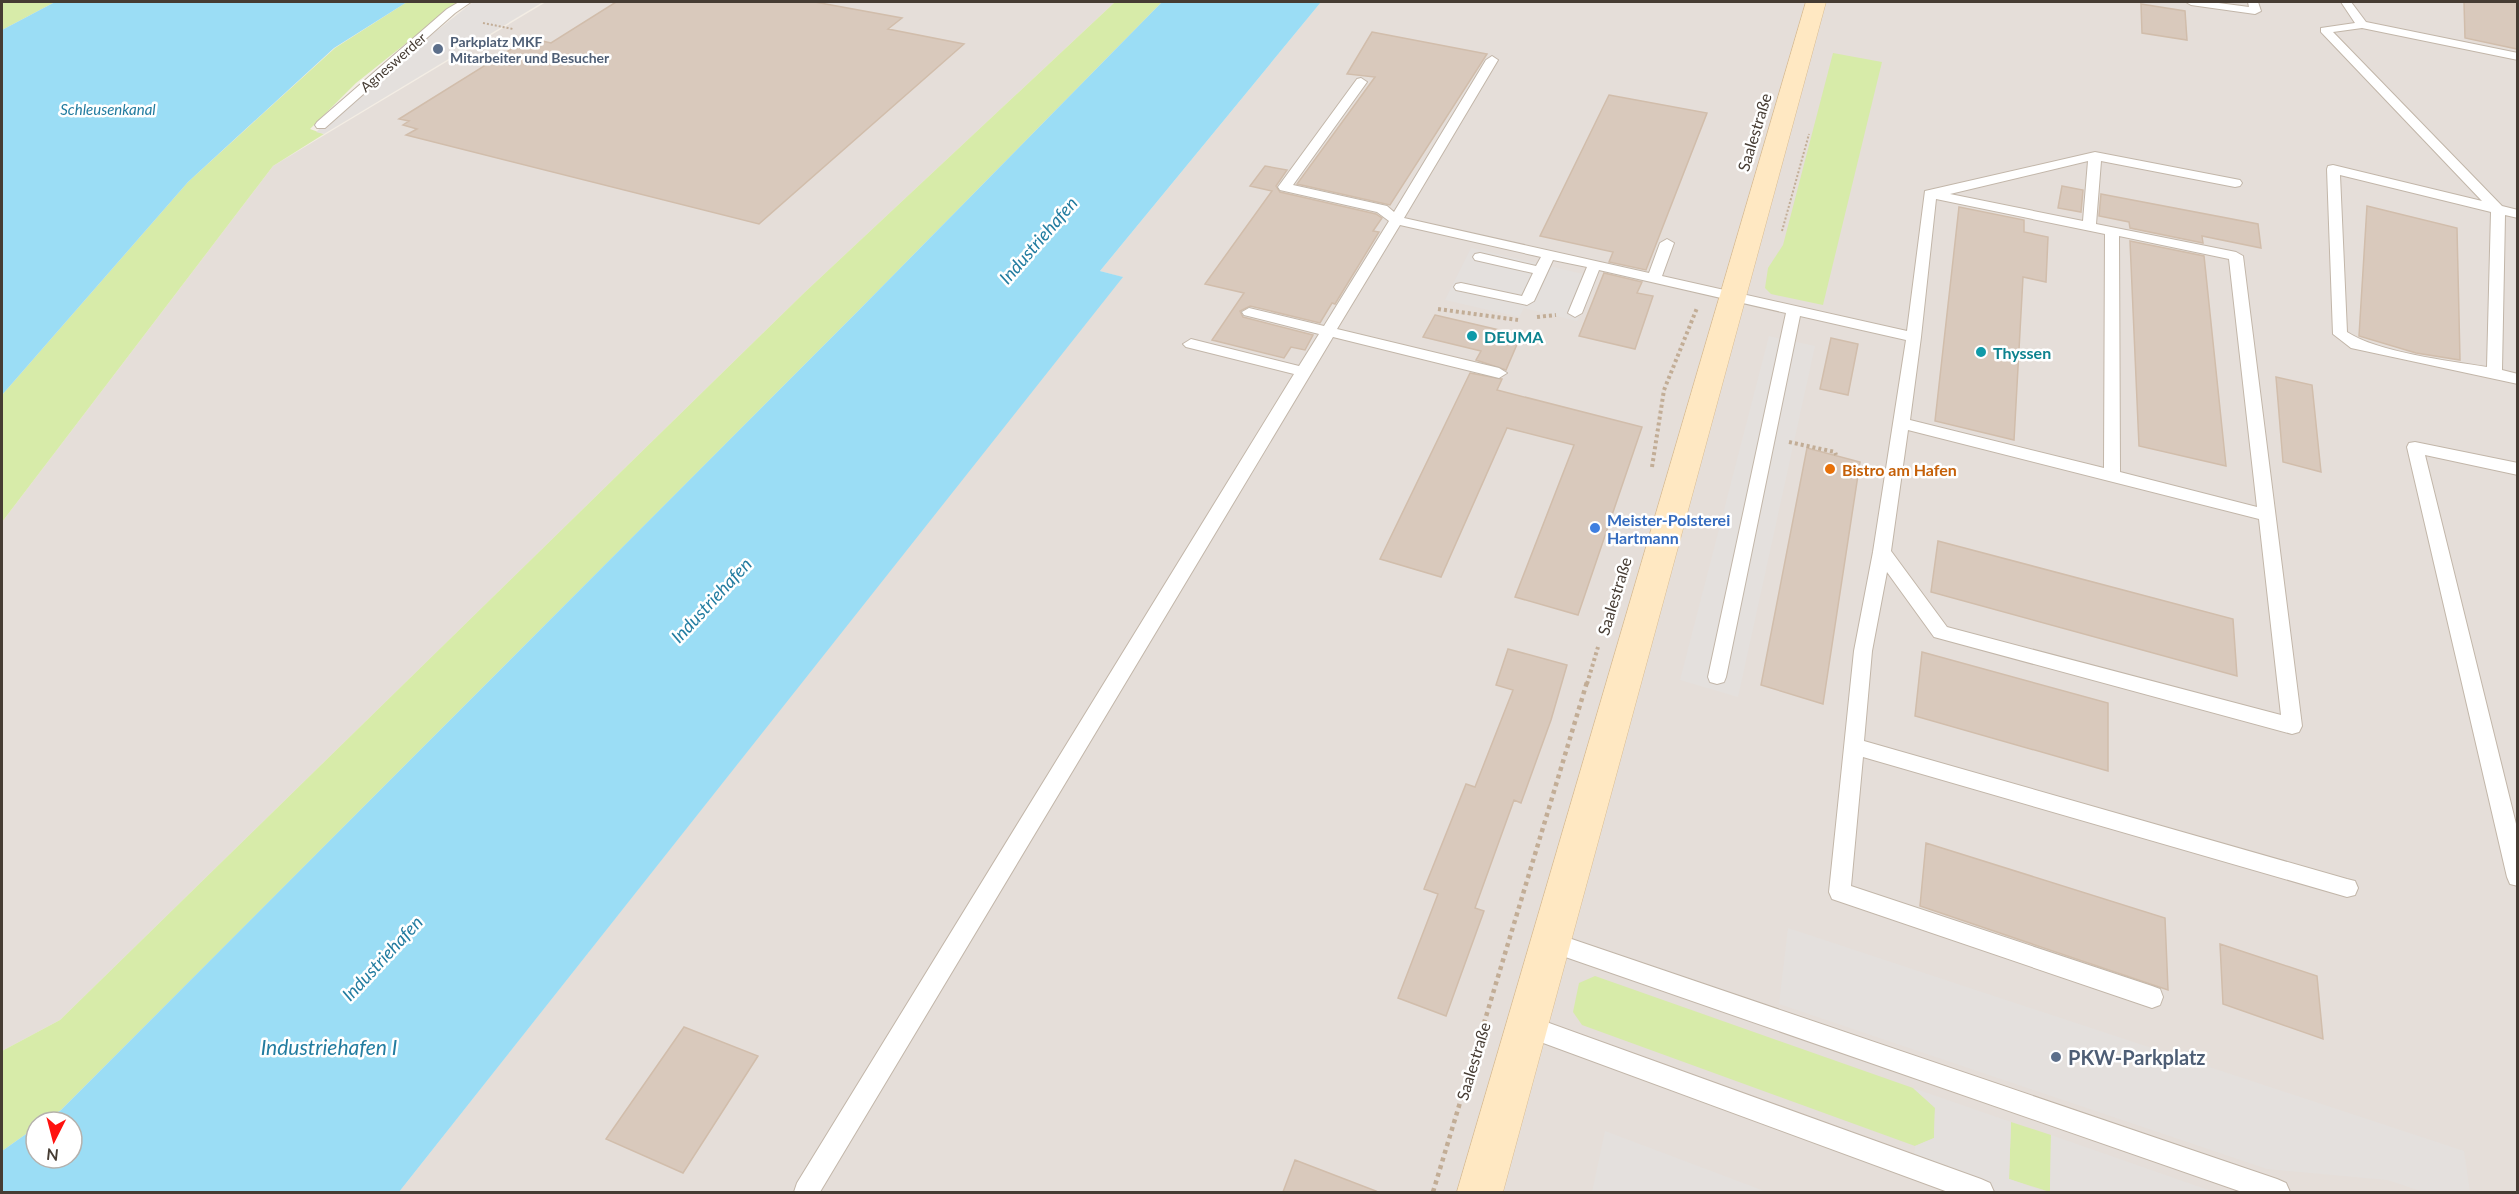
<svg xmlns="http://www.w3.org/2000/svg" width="2519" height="1194" font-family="Lato,sans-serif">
  <rect width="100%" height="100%" fill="#f3ede4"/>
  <path fill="#e5ded9" d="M546,2H1115L804,293L60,1020L2,1051V522L273,166Z
    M1321,2H2517V1192H399L1122,277L1100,271Z"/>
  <path fill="#d7eba9" d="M2,2H55L2,30Z
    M407,2H458L356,83L310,129L324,134L273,166L2,522V395L188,182L335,48Z
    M1115,2H1162L861,308L61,1110L44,1122H36V1127L2,1151V1051L60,1020L804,293Z
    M1833,53L1882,62L1823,305L1771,294L1765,288L1768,268L1783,245Z
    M1595,976L1913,1088L1935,1107L1934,1138L1915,1146L1582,1025L1573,1012L1579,983Z
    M2011,1122L2051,1135L2050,1192L2009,1179Z"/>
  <path fill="#e4e0dd" d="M473,2H543L324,134L316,132L372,82Z
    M1471,248L1596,277L1577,321L1524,308L1519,317L1445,300Z
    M1769,336L1815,346L1738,697L1680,680Z
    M1788,928L2464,1151L2470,1192H2424L2387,1180L2267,1169L1779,1004Z
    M1913,1088L2011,1122L2009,1179L2046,1192H1981L1913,1167L1915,1146L1934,1138L1935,1108Z
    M1605,1131L1767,1192H1592Z
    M2051,1135L2214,1192H2050Z"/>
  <path fill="#9bddf5" d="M55,2H407L334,48L188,182L2,395V30Z
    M1162,2H1321L1100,271L1123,277L399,1192H2V1151L36,1127V1158H72V1122H44L61,1110L861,308Z"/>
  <path fill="#d9c9bc" stroke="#d1bdab" stroke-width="1.5" d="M616,2H815L902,18L888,29L964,44L759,224L406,135L417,129L403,125L409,121L399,119L529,38L551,43Z
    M2464,2H2517V49L2465,38Z
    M2141,4L2185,11L2187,40L2142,33Z
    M1372,32L1487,54L1390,205L1297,184L1375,77L1347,74Z
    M1609,95L1707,113L1646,270L1609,262L1613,252L1540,236Z
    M1265,166L1287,170L1276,186L1280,192L1376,214L1382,218L1373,231L1379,232L1335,304L1332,303L1320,323L1250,306L1240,311L1243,317L1313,335L1305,350L1291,347L1284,358L1212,340L1244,293L1205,284L1272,191L1250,186Z
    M2062,186L2083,190L2081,212L2058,208Z
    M2101,194L2258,224L2261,248L2202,236L2203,243L2130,228L2129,222L2099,216Z
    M2367,206L2457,228L2460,360L2416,353L2359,336Z
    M1959,207L2024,220V232L2048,237L2046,282L2023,277L2014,440L1935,421Z
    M2130,241L2204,256L2226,466L2139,446Z
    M1604,273L1642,282L1637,293L1653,296L1635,349L1579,336Z
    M1435,315L1521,335L1506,370L1476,360L1481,351L1423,337Z
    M1831,338L1858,344L1848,395L1820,389Z
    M1470,373L1502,379L1497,390L1642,427L1578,615L1515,597L1574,445L1507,428L1441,577L1380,559Z
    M2276,377L2312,385L2321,472L2283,462Z
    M1807,448L1860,462L1823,704L1761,685Z
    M1938,541L2233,619L2237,676L1931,592Z
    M1508,649L1567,665L1551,720L1521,803L1514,800L1475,908L1484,911L1446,1016L1398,998L1438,894L1424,889L1466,784L1475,787L1513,690L1496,685Z
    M1922,652L2108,703V771L1915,716Z
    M1926,843L2165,918L2168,990L1920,906Z
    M2220,944L2317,976L2323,1039L2223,1004Z
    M684,1027L758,1056L683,1173L606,1139Z
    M1295,1160L1376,1191L1375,1192H1283Z"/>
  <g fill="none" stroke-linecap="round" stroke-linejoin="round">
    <g stroke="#c2b6a9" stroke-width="2">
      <path id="lane" d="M459,2H471L455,13L325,128H317L315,125L317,122L447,9Z
        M2186,2H2211L2249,7L2248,2H2258L2261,11L2255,14L2191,5Z
        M2341,2H2351L2366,22L2518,53V60L2362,28L2333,32L2502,206L2518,210V218L2505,215L2502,370L2518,374V384L2351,348L2333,334L2327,169L2328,166L2333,165L2482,201L2321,32V28L2355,23ZM2340,175L2491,212L2487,367C2449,361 2377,352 2347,332Z
        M1492,56L1498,60L1404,218L1649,273L1660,243L1667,239L1674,243L1662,276L1907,331L1925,191L2095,152L2240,180L2242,183L2240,186L2235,187L2101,161L2096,224L2236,252L2243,256L2302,726L2299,732L2292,734L1934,637L1887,572L1872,651L1864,741L2347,879L2355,881L2358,888L2355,895L2347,897L1863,757L1851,886L2152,986L2160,989L2163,997L2160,1005L2152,1008L1832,899L1829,892L1854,651L1873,552L1906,340L1800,316L1726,677L1724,682L1717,684L1710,682L1708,677L1786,313L1599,270L1582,313L1575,317L1568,313L1587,267L1553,260L1534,301L1527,305L1461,291L1456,290L1454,287L1456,284L1461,283L1522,296L1533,273L1475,260L1473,257L1475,254L1480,253L1536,266L1541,257L1400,225L1337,329L1499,368L1507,373L1499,378L1333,337L820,1192H794L797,1183L1294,374L1186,347L1183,344L1191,339L1299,366L1319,334L1244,315L1242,312L1249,308L1324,326L1389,221L1377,212L1280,190L1278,187L1357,79L1361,78L1367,82L1293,185L1387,206L1394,212L1486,60ZM2088,161L2083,221L1950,194ZM1936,199L2105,234L2104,468L1910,420L1921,337ZM2119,236L2229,259L2257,507L2120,472ZM1908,430L2259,519L2281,715L1947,627L1891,551Z
        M2415,442L2518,463V475L2425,455L2518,832V886L2510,884L2507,877L2407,447L2409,443Z
        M1551,932L2277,1179L2286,1183L2290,1192H2242L1551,952L1543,949L1540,942L1543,935Z
        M1527,1015L1981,1179L1990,1183L1994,1192H1948L1527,1037L1519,1034L1515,1026L1519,1018Z"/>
    </g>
    <g stroke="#dabd92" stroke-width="1">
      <path id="secondary" d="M1806,2H1826L1503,1192H1457Z"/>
    </g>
    <path stroke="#c2ad96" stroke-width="2" stroke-dasharray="2 2" stroke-linecap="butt" d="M483,23L513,29
      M1782,231L1809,134"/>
    <path stroke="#c2ad96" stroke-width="4" stroke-dasharray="3 3" stroke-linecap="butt" d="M1438,309L1518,320
      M1537,317L1556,315
      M1789,442L1835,452L1836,455
      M1652,467L1664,390L1697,308
      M1587,684L1598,647"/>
    <path stroke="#c2ad96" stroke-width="4.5" stroke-dasharray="4 4" stroke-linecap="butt" d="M1433,1192L1587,682"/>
    <use href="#lane" fill="#fff" fill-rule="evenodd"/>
    <use href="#secondary" fill="#ffe8c2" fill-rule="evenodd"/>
  </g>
  <g fill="#5c6f8a" stroke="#fff" stroke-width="2">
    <circle cx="438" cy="49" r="6"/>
    <circle cx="2056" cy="1057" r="6"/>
  </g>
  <g fill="#0f9aa8" stroke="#fff" stroke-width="2">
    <circle cx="1472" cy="336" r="6"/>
    <circle cx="1981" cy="352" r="6"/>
  </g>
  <circle fill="#e8710a" stroke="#fff" stroke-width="2" cx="1830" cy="469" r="6"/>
  <circle fill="#3f7fe0" stroke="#fff" stroke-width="2" cx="1595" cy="528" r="6"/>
  <g text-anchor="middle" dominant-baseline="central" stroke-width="5" stroke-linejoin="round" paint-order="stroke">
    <g font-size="14" font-weight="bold" fill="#4e5e75" stroke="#fff" text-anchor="start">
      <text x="450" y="41">Parkplatz MKF<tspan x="450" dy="16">Mitarbeiter und Besucher</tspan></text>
    </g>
    <g font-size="14" fill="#463c33" stroke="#fff">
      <text transform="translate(393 62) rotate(-41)">Agneswerder</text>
    </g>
    <g font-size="15" font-style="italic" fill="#227ca0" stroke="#fff">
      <text x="108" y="109">Schleusenkanal</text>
    </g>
    <g font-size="16" fill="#463c33" stroke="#fff">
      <text transform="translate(1754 132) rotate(-73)">Saalestraße</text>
      <text transform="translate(1614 596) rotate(-73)">Saalestraße</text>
      <text transform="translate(1473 1061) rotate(-73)">Saalestraße</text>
    </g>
    <g font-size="16" font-weight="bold" fill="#0d838f" stroke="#fff" text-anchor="start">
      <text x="1484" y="336">DEUMA</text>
      <text x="1993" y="352">Thyssen</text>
    </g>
    <g font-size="16" font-weight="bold" fill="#c56008" stroke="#fff" text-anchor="start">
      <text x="1842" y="469">Bistro am Hafen</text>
    </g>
    <g font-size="16" font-weight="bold" fill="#366cbe" stroke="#fff" text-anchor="start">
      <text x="1607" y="519">Meister-Polsterei<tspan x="1607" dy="18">Hartmann</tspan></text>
    </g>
    <g font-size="18" font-style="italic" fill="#227ca0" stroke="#fff">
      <text transform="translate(1038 240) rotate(-49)">Industriehafen</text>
      <text transform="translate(711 600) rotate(-47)">Industriehafen</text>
      <text transform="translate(382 958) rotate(-47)">Industriehafen</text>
    </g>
    <g font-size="20" font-weight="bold" fill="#4e5e75" stroke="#fff" text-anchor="start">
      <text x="2068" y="1057">PKW-Parkplatz</text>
    </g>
    <g font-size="21" font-style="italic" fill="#227ca0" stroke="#fff">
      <text x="329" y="1046">Industriehafen I</text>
    </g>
  </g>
  <rect width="2519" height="1194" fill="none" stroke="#463c33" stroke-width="6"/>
  <g transform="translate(54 1140) rotate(186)"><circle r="28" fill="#ffffff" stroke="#b5b1ad" stroke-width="1.5"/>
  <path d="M0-4.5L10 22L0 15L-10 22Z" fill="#ff120f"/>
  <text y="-9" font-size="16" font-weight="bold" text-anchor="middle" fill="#463c33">N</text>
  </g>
</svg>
